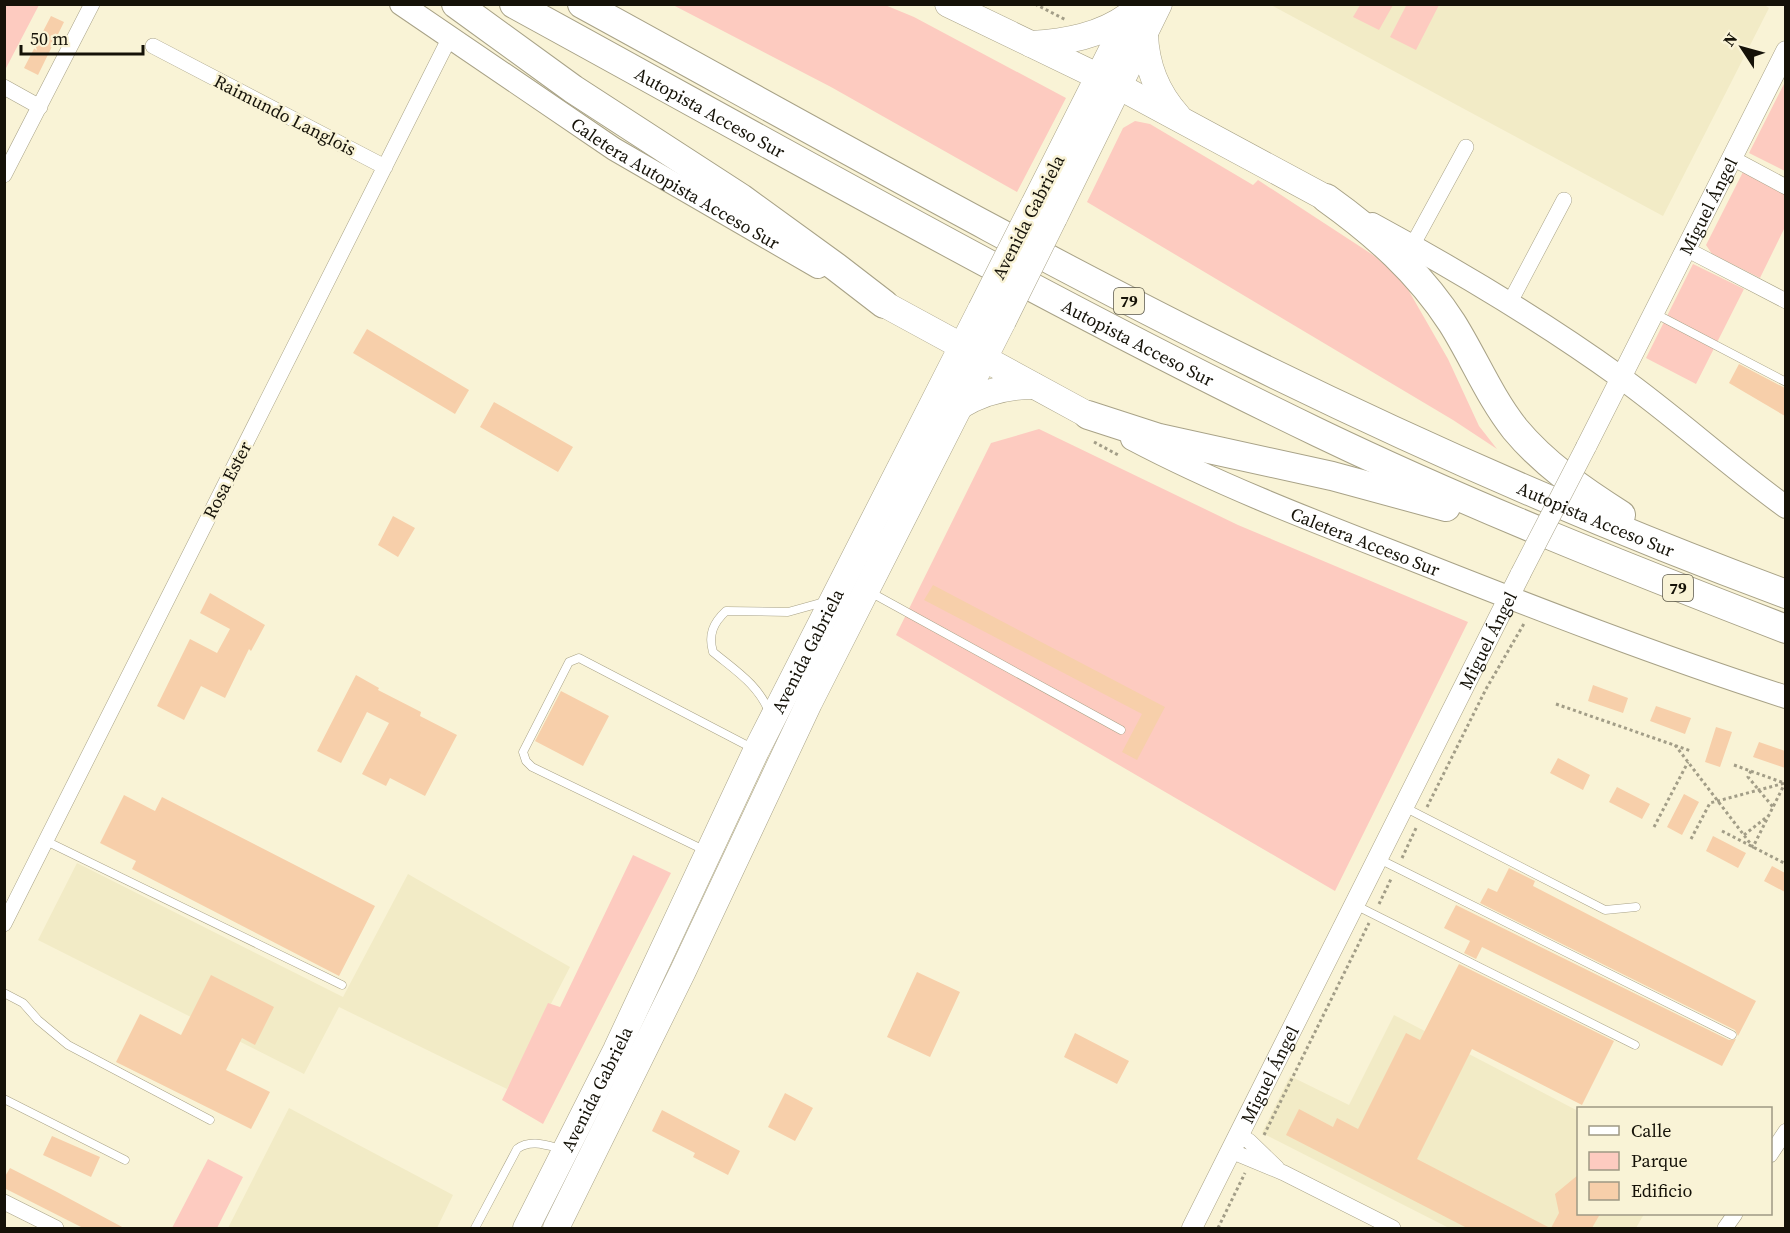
<svg xmlns="http://www.w3.org/2000/svg" width="1790" height="1233" font-family="'Source Serif 4',serif">
  <rect width="100%" height="100%" fill="#f9f3d6"/>
  <path fill="#f2ebc6" d="M1763,4L1769,8L1663,216L1271,5Z
    M77,863L343,997L408,874L570,967L507,1089L339,1007L304,1074L38,940Z
    M1394,1015L1578,1111V1214H1644L1636,1228H1449L1262,1133L1290,1076L1349,1105Z
    M289,1108L453,1195L437,1228H228Z"/>
  <path fill="#fdcbc0" d="M5,4L39,5L5,70L4,5Z
    M1407,4L1439,5L1416,50L1390,37Z
    M673,5H885L914,17L1066,98L1017,192L831,87Z
    M1360,5V4L1393,5L1379,30L1353,17Z
    M1785,82V171L1749,153Z
    M1135,121L1150,124L1253,185L1258,180L1373,255L1402,279L1448,359L1479,426L1497,449L1453,420L1087,202L1123,128Z
    M1744,170L1785,191V227L1760,278L1712,254L1706,245Z
    M1693,264L1744,289L1696,384L1646,358Z
    M1039,429L1238,525L1468,622L1335,891L896,635L991,443Z
    M633,855L671,873L543,1124L502,1100L548,1003L560,1007Z
    M208,1159L243,1177L217,1228H172Z"/>
  <path fill="#f7cfaa" d="M51,16L64,22L38,75L24,68Z
    M367,329L469,390L455,414L353,353Z
    M1739,364L1785,388V416L1729,383Z
    M494,402L573,447L558,472L480,427Z
    M393,516L415,528L398,557L378,545Z
    M933,585L1165,707L1137,760L1122,752L1142,714L924,600Z
    M210,593L265,625L251,651L249,649L225,698L201,686L184,720L157,706L190,639L217,653L230,629L200,613Z
    M356,675L379,688L378,690L421,712L420,716L457,735L425,796L390,778L386,786L362,774L389,723L367,712L341,763L317,751Z
    M1593,685L1628,698L1623,713L1588,701Z
    M561,691L609,716L583,766L535,741Z
    M1656,706L1691,718L1685,734L1650,721Z
    M1716,727L1732,732L1720,767L1705,762Z
    M1759,742L1785,751V768L1753,757Z
    M1558,758L1590,775L1583,790L1550,773Z
    M1617,787L1650,804L1642,819L1609,802Z
    M1684,794L1699,802L1682,835L1667,827Z
    M124,795L155,811L162,797L375,906L339,976L132,869L136,861L100,843Z
    M1713,836L1746,853L1738,868L1706,851Z
    M1772,866L1785,873V892L1764,881Z
    M1509,868L1535,881L1533,886L1756,1001L1738,1036L1735,1030L1480,903L1488,888L1497,892Z
    M1456,905L1729,1040L1736,1039L1722,1066L1482,947L1476,959L1464,953L1470,941L1444,928Z
    M1459,964L1614,1041L1582,1105L1472,1049L1417,1159L1550,1228H1467L1286,1135L1299,1109L1333,1127L1337,1118L1358,1129L1406,1033L1420,1040Z
    M917,972L960,992L930,1057L887,1037Z
    M211,975L274,1007L255,1045L242,1038L226,1070L270,1092L251,1129L116,1062L140,1014L181,1035Z
    M1075,1033L1129,1061L1117,1084L1064,1057Z
    M785,1093L813,1108L795,1141L768,1127Z
    M662,1110L740,1151L728,1175L693,1157L695,1153L652,1131Z
    M52,1136L100,1157L91,1177L43,1155Z
    M10,1168L57,1192L124,1228H83L16,1194L4,1188V1178Z
    M1578,1175V1214H1600L1592,1228H1551L1559,1213L1555,1194Z"/>
  <g fill="none" stroke-linecap="round" stroke-linejoin="round">
    <g stroke="#a8a287" stroke-width="9">
      <path id="service" d="M1654,313L1786,382
        M870,592L1121,730
        M770,714C759,685 736,671 713,652C708,635 713,623 726,611L788,612L824,602
        M1404,807L1605,910L1636,907
        M46,841L342,985
        M704,850L532,767L526,761L523,752L569,662L579,658L752,748
        M1379,859L1732,1035
        M1355,905L1635,1045
        M4,993L23,1003L38,1020L68,1045L210,1120
        M4,1099L125,1160
        M475,1228L517,1149C530,1139 546,1145 561,1149"/>
    </g>
    <g stroke="#a8a287" stroke-width="16">
      <path id="minor" d="M153,46L385,167
        M4,87L40,107
        M1732,158L1786,187
        M4,175L92,4
        M1412,246L1466,147
        M1686,249L1786,301
        M1509,304L1564,200
        M4,924L450,37
        M1239,1135L1249,1141L1277,1168
        M1231,1151L1284,1173L1393,1228
        M1770,1155L1786,1131
        M4,1202L56,1228
        M1725,1228L1735,1214"/>
    </g>
    <g stroke="#a8a287" stroke-width="21">
      <g id="tertiary">
        <path id="s1" d="M1586,447L1786,51"/>
        <path id="s2" d="M1192,1228L1521,573"/>
      </g>
    </g>
    <g stroke="#a8a287" stroke-width="24">
      <g id="secondary">
        <path id="s3" d="M401,4L614,149L818,267"/>
        <path d="M1372,224C1457,270 1542,321 1620,377C1677,418 1729,466 1786,507"/>
        <path id="s4" d="M1132,439C1221,486 1316,522 1411,559C1535,608 1658,656 1786,697"/>
      </g>
    </g>
    <g stroke="#a8a287" stroke-width="27">
      <g id="primary">
        <path d="M948,4L1120,87L1326,198"/>
        <path d="M1145,34C1146,65 1157,93 1178,116"/>
        <path d="M1031,44C1066,42 1100,36 1129,15"/>
        <path d="M1033,206L1135,4"/>
        <path d="M1054,218L1159,4"/>
        <path d="M884,304L1088,415"/>
        <path d="M960,406C983,392 1007,386 1034,386"/>
        <path id="s5" d="M526,1228L616,1050L756,751L981,309"/>
        <path d="M556,1228L683,971L809,703L1003,321"/>
      </g>
    </g>
    <g stroke="#a8a287" stroke-width="30">
      <g id="motorway">
        <path d="M456,4L573,89L741,198L836,267L884,304"/>
        <path id="s6" d="M514,4C781,150 1045,301 1319,433C1471,506 1628,568 1786,629"/>
        <path id="s7" d="M582,4C805,126 1026,252 1254,364C1427,449 1605,527 1786,594"/>
        <path d="M1326,198C1375,233 1419,272 1452,323C1474,358 1489,396 1515,429C1544,464 1583,491 1621,515"/>
        <path d="M1088,415L1159,438L1332,476L1446,507"/>
      </g>
    </g>
    <path stroke="#a29d87" stroke-width="3" stroke-dasharray="3 3" stroke-linecap="butt" d="M1035,4L1066,20
      M1094,442L1120,456
      M1556,704L1691,751
      M1675,745L1753,847L1785,783
      M1734,765L1784,783
      M1751,771L1748,777L1773,807
      M1427,807L1486,689L1525,622
      M1654,827L1688,762
      M1722,831L1786,864
      M1744,835L1768,816
      M1691,839L1710,803L1785,783
      M1402,858L1417,826
      M1379,904L1392,877
      M1264,1135L1369,923
      M1218,1228L1245,1173"/>
    <use href="#service" stroke="#fff" stroke-width="8"/>
    <use href="#minor" stroke="#fff" stroke-width="15"/>
    <use href="#tertiary" stroke="#fff" stroke-width="20"/>
    <use href="#secondary" stroke="#fff" stroke-width="22"/>
    <use href="#primary" stroke="#fff" stroke-width="26"/>
    <use href="#motorway" stroke="#fff" stroke-width="28"/>
    <g stroke="#a8a287" stroke-width="21" stroke-linecap="butt">
      <path id="tertiary-bridge" d="M1521,573L1586,447"/>
    </g>
    <g stroke="#a8a287" stroke-width="27" stroke-linecap="butt">
      <path id="primary-bridge" d="M981,309L1033,206
        M1003,321L1054,218"/>
    </g>
    <use href="#tertiary-bridge" stroke="#fff" stroke-width="20"/>
    <use href="#primary-bridge" stroke="#fff" stroke-width="26"/>
  </g>
  <g text-anchor="middle" dominant-baseline="central" stroke-width="5" stroke-linejoin="round" paint-order="stroke">
    <g fill="#f9f3d6" stroke="#595646" stroke-width="1.5">
      <rect x="1114" y="288" width="30" height="26" rx="4.5"/>
      <rect x="1663" y="575" width="30" height="26" rx="4.5"/>
    </g>
    <g font-size="16" font-weight="bold" fill="#151208">
      <text x="1129" y="301">79</text>
      <text x="1678" y="588">79</text>
    </g>
    <g font-size="18" fill="#151208" stroke="#f9f3d6">
      <text stroke="none"><textPath href="#s6" startOffset="224">Autopista Acceso Sur</textPath></text>
      <text transform="translate(285 115) rotate(27)">Raimundo Langlois</text>
      <text stroke="none"><textPath href="#s3" startOffset="328">Caletera Autopista Acceso Sur</textPath></text>
      <text stroke="none"><textPath href="#s1" startOffset="270">Miguel Ángel</textPath></text>
      <text transform="translate(1028 217) rotate(-63)">Avenida Gabriela</text>
      <text stroke="none"><textPath href="#s6" startOffset="710">Autopista Acceso Sur</textPath></text>
      <text transform="translate(227 480) rotate(-63)">Rosa Ester</text>
      <text stroke="none"><textPath href="#s7" startOffset="1138">Autopista Acceso Sur</textPath></text>
      <text stroke="none"><textPath href="#s4" startOffset="255">Caletera Acceso Sur</textPath></text>
      <text stroke="none"><textPath href="#s2" startOffset="658">Miguel Ángel</textPath></text>
      <text stroke="none"><textPath href="#s5" startOffset="642">Avenida Gabriela</textPath></text>
      <text stroke="none"><textPath href="#s2" startOffset="172">Miguel Ángel</textPath></text>
      <text stroke="none"><textPath href="#s5" startOffset="156">Avenida Gabriela</textPath></text>
    </g>
  </g>
  <rect width="1790" height="1233" fill="none" stroke="#151208" stroke-width="12"/>
  <rect x="1577" y="1107" width="195" height="108" fill="#f9f3d6" stroke="#9e9984" stroke-width="1.5"/>
  <rect x="1589" y="1126" width="30" height="9" fill="#ffffff" stroke="#9e9984" stroke-width="1.5"/>
  <text x="1631" y="1137" font-size="18" fill="#151208">Calle</text>
  <rect x="1589" y="1152" width="30" height="18" fill="#fdcbc0" stroke="#9e9984" stroke-width="1.5"/>
  <text x="1631" y="1167" font-size="18" fill="#151208">Parque</text>
  <rect x="1589" y="1182" width="30" height="18" fill="#f7cfaa" stroke="#9e9984" stroke-width="1.5"/>
  <text x="1631" y="1197" font-size="18" fill="#151208">Edificio</text>
  <g transform="translate(1742 48) rotate(306)" stroke="#f9f3d6" stroke-width="4.5" paint-order="stroke">
  <path d="M0-4.5L10 22L0 15L-10 22Z" fill="#151208"/>
  <text y="-9" font-size="16" font-weight="bold" text-anchor="middle" fill="#151208">N</text>
  </g>
  <path d="M21 45v9h122v-9" fill="none" stroke="#151208" stroke-width="3"/>
  <text x="30" y="45" font-size="18" fill="#151208" stroke="#f9f3d6" stroke-width="4.5" paint-order="stroke">50 m</text>
</svg>
